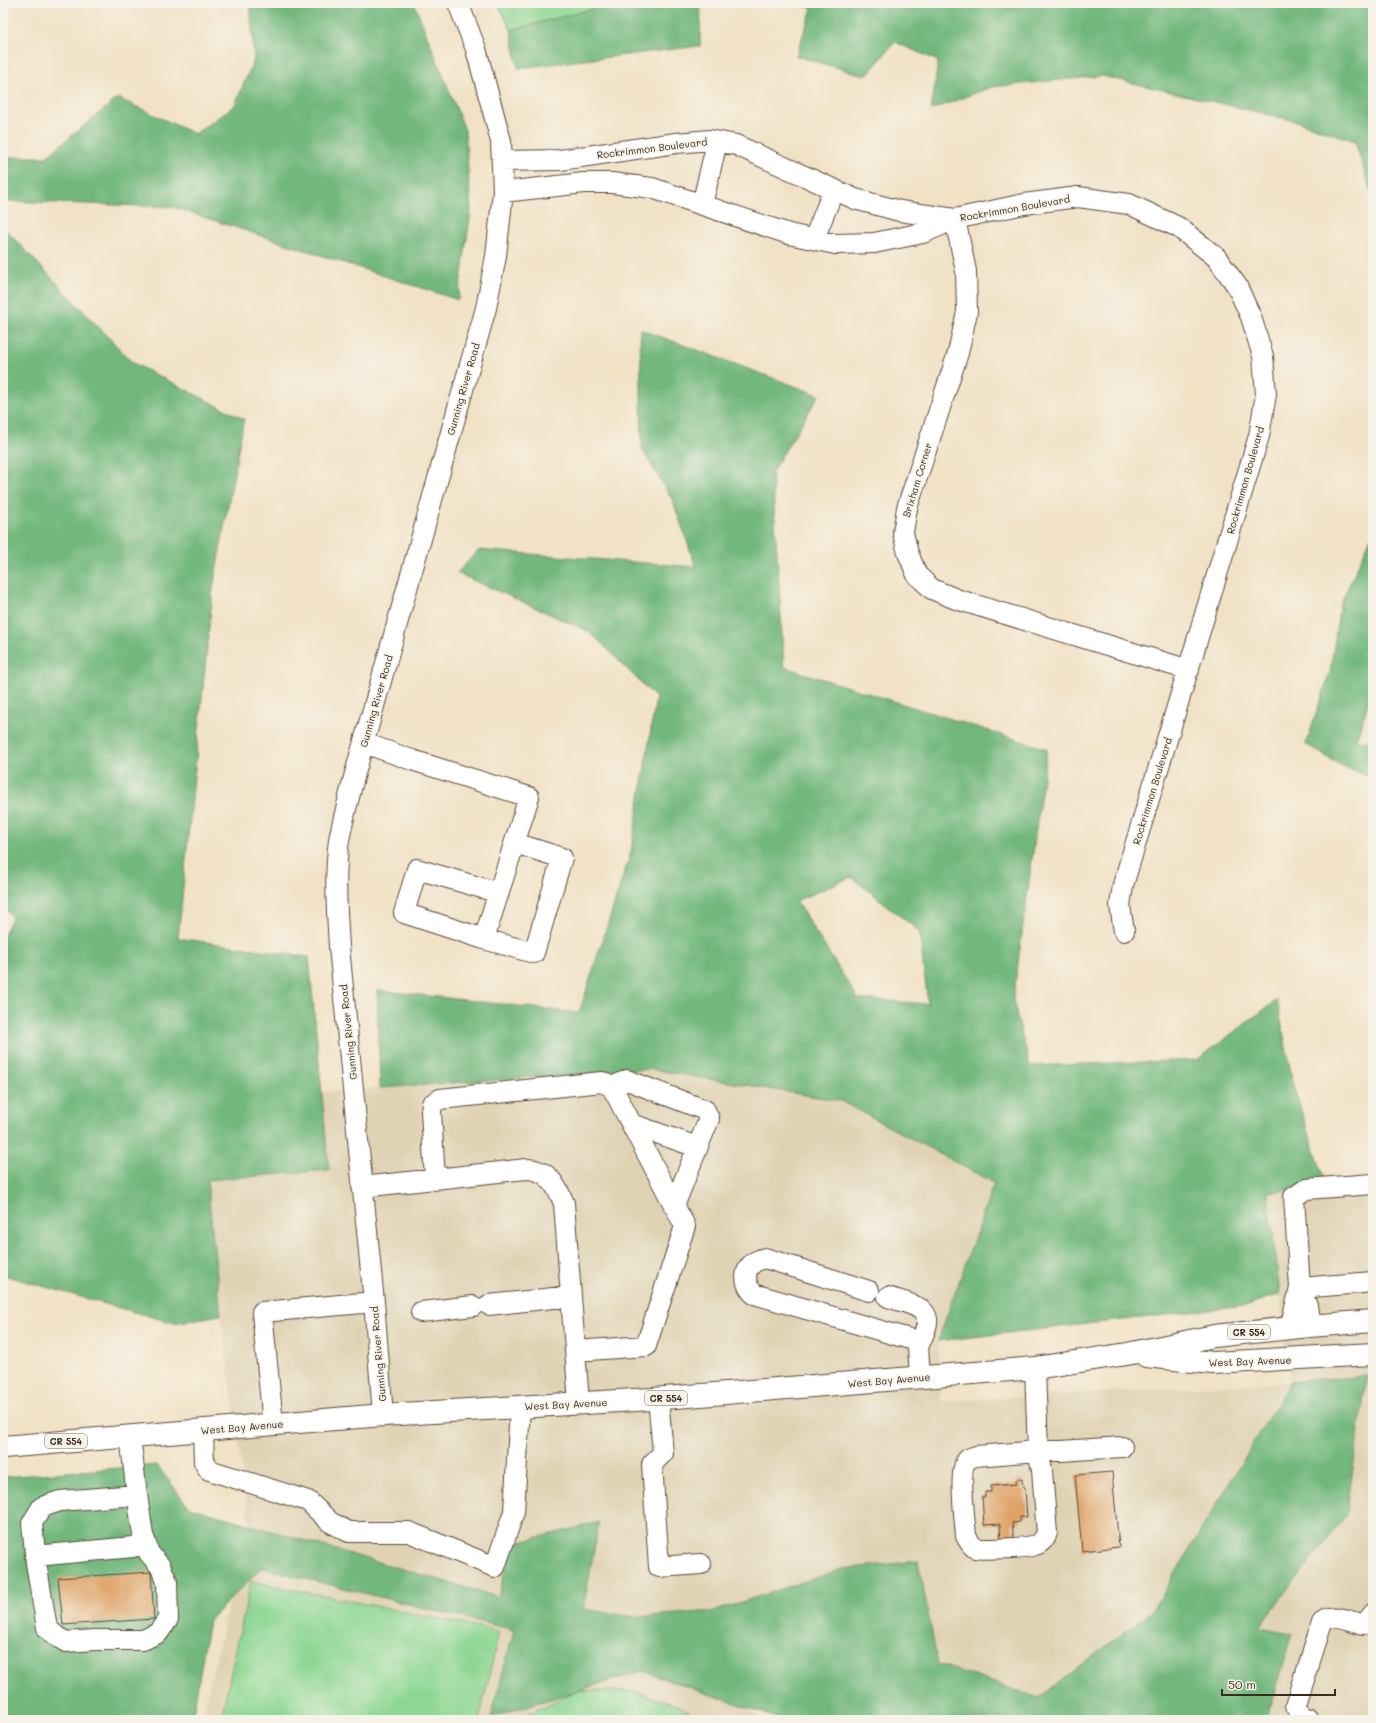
<svg xmlns="http://www.w3.org/2000/svg" width="1376" height="1723" font-family="Mali,sans-serif">
  <rect width="100%" height="100%" fill="#f7f3e8"/>
  <filter id="ink" filterUnits="userSpaceOnUse"><feTurbulence type="fractalNoise" baseFrequency=".025" numOctaves="2"/><feDisplacementMap in="SourceGraphic" scale="8" xChannelSelector="R" yChannelSelector="G"/><feConvolveMatrix kernelMatrix="1 2 1 2 8 2 1 2 1" color-interpolation-filters="sRGB"/></filter>
  <filter id="wash" filterUnits="userSpaceOnUse"><feTurbulence type="fractalNoise" baseFrequency=".012" numOctaves="4" result="noise"/><feDisplacementMap in="SourceGraphic" scale="16" xChannelSelector="R" yChannelSelector="G"/><feGaussianBlur stdDeviation="0.9" result="paint"/><feColorMatrix in="noise" values="0 0 0 0 0 0 0 0 0 0 0 0 0 0 0 0 0 1.4 0 .05"/><feComposite in="paint" operator="in"/></filter>
  <g filter="url(#wash)">
    <rect width="100%" height="100%" fill="#f1e2c6"/>
    <path fill="#e0d3b4" d="M650,1069L841,1101L994,1183L938,1341L941,1401L1290,1382L1268,1192L1373,1184V1720H1266L1292,1633L1259,1627L1346,1515L1367,1377L1290,1382L1154,1609L1039,1698L938,1664L918,1561L842,1569L715,1611L636,1617L583,1609L599,1522L499,1597L249,1524L221,1315L207,1180L329,1170L322,1092Z
      M240,1555L522,1614L753,1712L763,1720H201Z"/>
    <path fill="#8dd793" stroke="#648058" d="M498,3H615L511,30Z
      M251,1581L499,1631L479,1720H248L222,1714Z
      M578,1690L635,1692L679,1706L701,1720H519L530,1713Z"/>
    <path fill="#72b87d" stroke="#56714e" fill-rule="evenodd" d="M250,3H414L465,130L471,211L458,300L173,207L3,201V157H46L118,98L195,134L235,105L254,59Z
      M615,3H701L700,46L518,68L511,30Z
      M794,3H1373V199L1355,141L1296,121L1102,76L991,87L931,110L938,61L895,42L866,76L796,56L812,8Z
      M3,227L133,363L244,419L213,588L178,938L309,957L329,1170L207,1180L221,1315L173,1323L3,1275V938L12,917L3,904Z
      M640,329L819,395L772,472L784,667L1047,749L1013,1000L1030,1066L1197,1060L1277,1000L1294,1089L1327,1187L1268,1192L1280,1294L1245,1306L938,1341L994,1183L841,1101L650,1069L380,1088L377,990L579,1013L631,852L656,698L590,632L457,573L479,550L696,567L673,501L642,449ZM851,877L919,931L928,1004L858,999L796,901Z
      M1371,537H1373V688L1356,740L1373,741V778L1340,765L1306,744L1330,672L1340,605Z
      M1367,1376L1346,1515L1259,1627L1292,1633L1266,1720H778L774,1717L643,1671L491,1717L514,1630L262,1568L209,1620L192,1720H3V1477L157,1465L189,1507L498,1597L512,1544L599,1522L583,1609L636,1617L715,1611L842,1569L918,1561L938,1664L1039,1698L1154,1609L1290,1382Z"/>
    <g id="blocks">
      <path fill="#de9f61" d="M1112,1472L1119,1547L1082,1551L1075,1475Z
        M1022,1479L1023,1488L1025,1490L1027,1517H1020V1522L1012,1523L1014,1543H1001L1000,1524L984,1525L982,1497H985V1492H991V1486L1016,1484V1480Z
        M151,1572L154,1619L63,1625L58,1578Z"/>
    </g>
  </g>
  <g filter="url(#ink)">
    <use href="#blocks" fill-opacity="0" stroke="#564637" stroke-width="1"/>
    <g fill="none" stroke-linecap="round" stroke-linejoin="round">
      <g stroke="#564637" stroke-width="22">
        <path id="minor" d="M502,161L560,160L676,143L710,140L736,145L855,199L900,211L955,219
          M503,192L584,183H612L652,188L789,234L835,244L874,243L923,233L955,219L1024,204L1078,197L1129,204L1178,227L1216,257L1237,286L1251,317L1263,356L1266,394L1259,436L1123,885L1120,906L1124,931
          M702,205L717,142
          M955,219L966,271L967,312L958,353L907,508L903,533L908,553L917,575L932,589L956,599L1189,670
          M814,239L834,189
          M364,743L412,760L529,797L484,939L404,913L417,869L499,893
          M484,939L534,953L562,858L515,843
          M612,1087L627,1080L705,1110L709,1119L674,1206
          M633,1128L637,1126L697,1147
          M435,1180L431,1111L432,1104L440,1099L602,1082L612,1087L685,1226L646,1346L575,1351
          M362,1187L526,1169C548,1169 556,1185 564,1203L579,1403
          M1300,1288L1373,1282
          M869,1291L765,1258C745,1262 740,1280 754,1294L913,1340L918,1347L920,1377
          M888,1297C901,1302 929,1305 927,1323C926,1331 921,1340 918,1347
          M489,1305L571,1296
          M421,1312L473,1306
          M1310,1326L1307,1306L1300,1288L1294,1197L1306,1189L1373,1184
          M1290,1328L1300,1288
          M1035,1368L1038,1451L976,1456C973,1457 969,1458 967,1460C958,1469 965,1521 966,1536C968,1540 971,1545 975,1548C981,1550 1028,1548 1035,1545C1042,1543 1044,1539 1047,1533L1042,1470L1038,1451H1061L1122,1447
          M658,1398L663,1453L652,1464L659,1567L701,1564
          M383,1415L374,1302L339,947C337,912 334,876 339,840C343,819 349,798 354,777L486,308L496,256L503,192L501,141L476,49L458,3
          M273,1424L262,1312L374,1302
          M203,1430L204,1462L209,1470L308,1501L330,1522L349,1532H409L495,1567L514,1512L520,1407
          M130,1436L137,1495L143,1535L149,1553L160,1566L167,1581L168,1619L158,1633L143,1640H95L66,1642L56,1636L47,1628L36,1563L32,1523L42,1507L60,1501L137,1495
          M35,1556L133,1547L146,1543
          M1308,1720C1300,1718 1298,1712 1296,1705L1322,1623C1331,1611 1351,1622 1363,1625L1373,1613"/>
      </g>
      <g stroke="#564637" stroke-width="24">
        <path id="major" d="M1146,1356L1213,1363L1373,1354
          M3,1447L383,1415L652,1399L1035,1368L1127,1354L1214,1336L1310,1326L1373,1321"/>
      </g>
      <use href="#minor" stroke="#fff" stroke-width="20"/>
      <use href="#major" stroke="#fff" stroke-width="22"/>
    </g>
  </g>
  <g text-anchor="middle" dominant-baseline="central" stroke-width="3.5" stroke-linejoin="round" paint-order="stroke">
    <g fill="#f7f3e8" stroke="#73665b" stroke-width="1">
      <rect x="1228" y="1325" width="42" height="14" rx="3"/>
      <rect x="645" y="1391" width="42" height="14" rx="3"/>
      <rect x="45" y="1434" width="42" height="14" rx="3"/>
    </g>
    <g font-size="9" font-weight="bold" fill="#3b2a1e">
      <text x="1249" y="1332">CR 554</text>
      <text x="666" y="1398">CR 554</text>
      <text x="66" y="1441">CR 554</text>
    </g>
    <g font-size="10" fill="#3b2a1e" stroke="#f7f3e8">
      <text transform="translate(652 148) rotate(-7)">Rockrimmon Boulevard</text>
      <text transform="translate(1015 208) rotate(-10)">Rockrimmon Boulevard</text>
      <text transform="translate(463 389) rotate(-74)">Gunning River Road</text>
      <text transform="translate(917 480) rotate(-73)">Brixham Corner</text>
      <text transform="translate(1245 480) rotate(-74)">Rockrimmon Boulevard</text>
      <text transform="translate(376 701) rotate(-74)">Gunning River Road</text>
      <text transform="translate(1152 791) rotate(-73)">Rockrimmon Boulevard</text>
      <text transform="translate(348 1032) rotate(-96)">Gunning River Road</text>
      <text transform="translate(378 1354) rotate(-95)">Gunning River Road</text>
      <text transform="translate(1250 1361) rotate(-2)">West Bay Avenue</text>
      <text transform="translate(889 1380) rotate(-5)">West Bay Avenue</text>
      <text transform="translate(566 1404) rotate(-3)">West Bay Avenue</text>
      <text transform="translate(242 1427) rotate(-5)">West Bay Avenue</text>
    </g>
  </g>
  <rect width="1376" height="1723" fill="none" stroke="#f7f3e8" stroke-width="16"/>
  <path d="M1222 1689v6h113v-6" fill="none" stroke="#3b2a1e" stroke-width="2"/>
  <text x="1228" y="1689" font-size="12" fill="#3b2a1e" stroke="#f7f3e8" stroke-width="3" paint-order="stroke">50 m</text>
</svg>
